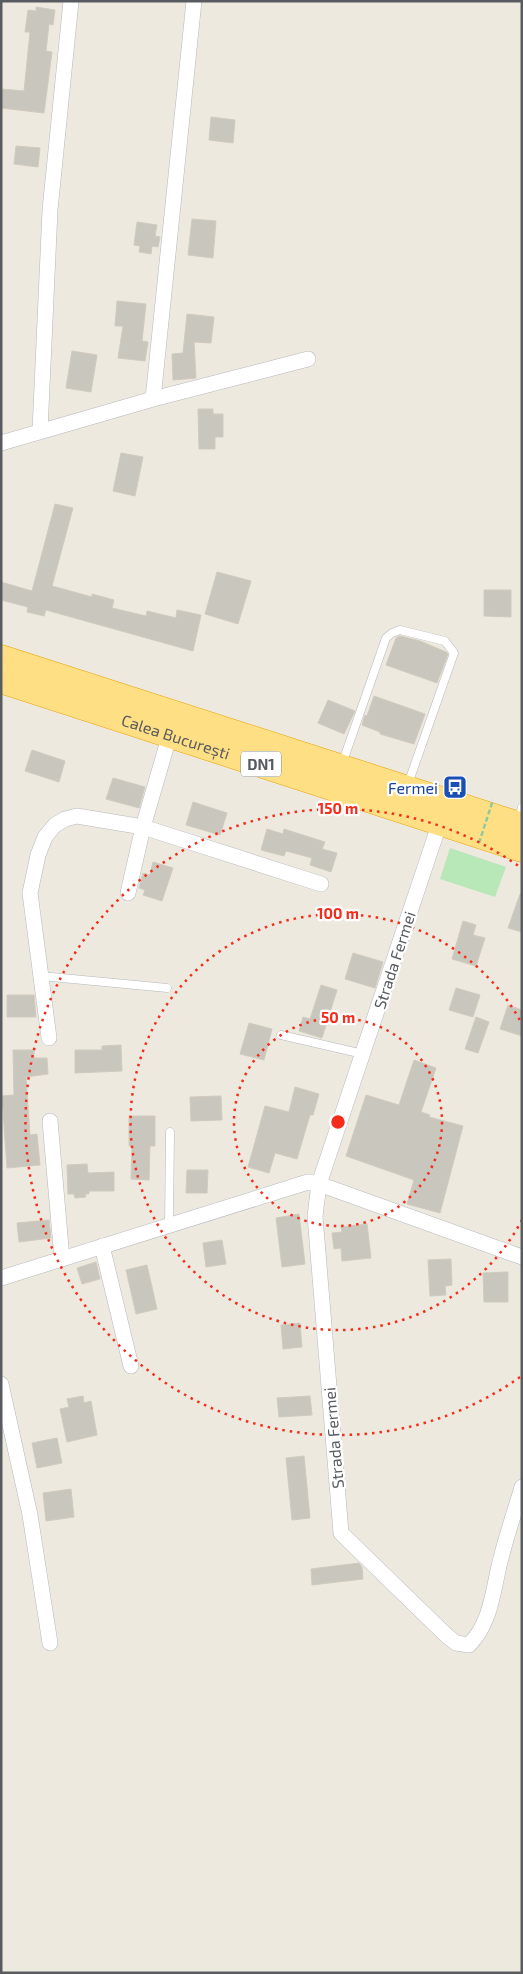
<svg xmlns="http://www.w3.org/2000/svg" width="523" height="1974" font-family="'Exo 2',sans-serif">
  <rect width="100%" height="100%" fill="#ede9df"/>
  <path fill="#b8e7b8" d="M450,848L506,867L495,897L440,879Z"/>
  <path fill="#c9c6be" stroke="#d1cbbd" d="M36,7L55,10L53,25L49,24L46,51L52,52L44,113L1,108V89L24,91L30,32H25L28,10L36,11Z
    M211,117L235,120L233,143L209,140Z
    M16,146L40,148L38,167L14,164Z
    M192,219L216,221L213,258L188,255Z
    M137,222L157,225L155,236L160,237L158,247L152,246L151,254L139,252L140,246L134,245Z
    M117,301L146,304L142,341L148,342L145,361L118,358L123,326H115Z
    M187,314L214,317L211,343L194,342L196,378L173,380L172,354L183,353Z
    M72,351L97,355L91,392L66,388Z
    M198,409H213V414H223V437H215V449H199Z
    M121,453L143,457L135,496L113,491Z
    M55,504L73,508L52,586L92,597V594L114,600L112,608L146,616L147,611L176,618L177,610L201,615L193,651L46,610L44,616L27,612L28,607L1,600V582L32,591Z
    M217,572L251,581L238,624L205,614Z
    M484,590H511V617L484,616Z
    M400,636L420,641L446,652L448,654L437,683L386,665L396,638Z
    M374,696L425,714L414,744L380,734V732L362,725L365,715L367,716Z
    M328,700L355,711L344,734L318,723Z
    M32,750L65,761L59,782L25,771Z
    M113,778L145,787L139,808L106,799Z
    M193,802L227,813L220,835L186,825Z
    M267,829L283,834L284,829L325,842L322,849L337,853L331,872L310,865L312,858L286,851L284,856L261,850Z
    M153,862L173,868L162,901L143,895L145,890L139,888L143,873L150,875Z
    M520,894L522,895V932L508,928Z
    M463,921L476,925L473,935L485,938L476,966L452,959Z
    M353,953L383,962L375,988L345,979Z
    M321,985L337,990L322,1038L299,1031L303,1017L310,1019Z
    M456,988L480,995L473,1017L449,1010Z
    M7,995H34L36,1017H7Z
    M508,1005L522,1010V1036L500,1029Z
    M476,1017L489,1022L478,1053L465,1049Z
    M249,1023L272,1029L264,1060L240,1054Z
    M121,1045L122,1071L75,1073V1050H102V1046Z
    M13,1050H34V1058H47L48,1074L26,1077L30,1135L37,1134L40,1165L7,1168L2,1096L14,1095Z
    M414,1060L436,1068L421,1112L430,1115L429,1117L463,1126L440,1213L407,1204L414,1180L346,1156L366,1095L399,1105Z
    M295,1087L319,1094L313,1115H310L297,1159L275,1153L269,1173L248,1167L265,1106L289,1112Z
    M221,1096L222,1120L191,1121L190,1097Z
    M129,1116H155V1146H150L149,1180L131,1179L132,1146H129Z
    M87,1164L88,1173L114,1172V1191H89V1194H85L86,1197L75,1198L74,1194H68L67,1165Z
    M187,1170H208L207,1193H186Z
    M299,1214L305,1264L282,1267L276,1218Z
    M49,1220L51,1238L19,1242L17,1223Z
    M367,1224L371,1258L342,1261L341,1248L334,1249L332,1233L342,1232L341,1227Z
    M222,1240L226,1264L206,1267L203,1243Z
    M451,1259L452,1285L445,1286L446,1295L430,1296L428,1260Z
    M96,1262L100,1279L82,1284L77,1268Z
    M147,1265L157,1309L136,1314L126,1270Z
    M508,1272V1302H484L483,1273Z
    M300,1323L302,1347L283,1349L281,1325Z
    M83,1396L84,1403L91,1401L97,1435L67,1442L60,1409L69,1407L67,1399Z
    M310,1396L312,1415L279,1417L277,1398Z
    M57,1438L62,1463L37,1468L32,1443Z
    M304,1456L310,1518L292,1520L286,1458Z
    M71,1489L74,1517L46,1521L43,1493Z
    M359,1563L362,1567L363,1579L312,1585L311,1569Z"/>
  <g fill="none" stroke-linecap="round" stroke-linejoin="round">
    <g stroke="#b5b8bd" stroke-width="9">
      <path id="lane" d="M342,764L386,638L392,633L400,630L445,641L454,653L408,784
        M519,821L522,807
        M41,976L167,988
        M281,1035L363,1054
        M169,1225L170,1132"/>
    </g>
    <g stroke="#b5b8bd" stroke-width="16">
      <path id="street" d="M153,399L194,1
        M40,431L50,210L71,1
        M1,443L153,399L308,359
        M440,822L319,1184L315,1216L341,1533L447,1636L456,1643L469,1645C492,1622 493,1588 501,1558C507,1534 515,1511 522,1487
        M128,893L143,827L170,734
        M49,1038L30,893L38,855L45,837L55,825L65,819L77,816L143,827L321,884
        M50,1121L62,1259
        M102,1246L131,1366
        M1,1278L308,1182L319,1184L522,1257
        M1,1384L30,1515L50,1643"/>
    </g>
    <g stroke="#eba100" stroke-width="29">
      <g id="highway">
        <path d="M1,659L522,827"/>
        <path id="s1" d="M1,679L522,848"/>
      </g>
    </g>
    <use href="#lane" stroke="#fff" stroke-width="8"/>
    <use href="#street" stroke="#fff" stroke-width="15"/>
    <use href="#highway" stroke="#ffdf83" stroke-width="28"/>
    <path stroke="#91c8a1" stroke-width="2.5" stroke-dasharray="5 2.5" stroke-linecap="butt" d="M479,843L493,800"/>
  </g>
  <g fill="none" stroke="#f62c1b" stroke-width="2.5" stroke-dasharray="2.5 5">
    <circle cx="338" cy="1122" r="104"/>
    <path d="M522 1220A208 208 0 1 1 522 1024"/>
    <path d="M520 1377A313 313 0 1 1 520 867"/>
  </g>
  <defs>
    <g id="bus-square" transform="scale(1.25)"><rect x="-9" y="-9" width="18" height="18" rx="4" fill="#1a4fb4" stroke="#fff"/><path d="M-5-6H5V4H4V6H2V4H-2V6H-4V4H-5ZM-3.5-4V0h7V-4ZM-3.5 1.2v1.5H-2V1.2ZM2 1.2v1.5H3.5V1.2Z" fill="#fff"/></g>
  </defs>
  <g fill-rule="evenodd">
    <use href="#bus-square" x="455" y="787"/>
  </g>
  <g text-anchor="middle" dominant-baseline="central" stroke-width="4.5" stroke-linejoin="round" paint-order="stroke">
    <rect fill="#fff" stroke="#8a8d90" stroke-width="1" x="241" y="751.5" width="40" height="25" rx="4"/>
    <g font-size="15" font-weight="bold" fill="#585c61">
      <text x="261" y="764">DN1</text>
    </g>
    <g font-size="16" fill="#585c61" stroke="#fff">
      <text stroke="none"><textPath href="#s1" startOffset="184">Calea București</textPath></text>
      <text transform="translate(394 960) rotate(-72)">Strada Fermei</text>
      <text transform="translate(333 1438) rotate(-95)">Strada Fermei</text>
    </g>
    <g font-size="16" fill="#164399" stroke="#fff" text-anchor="end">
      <text x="438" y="787">Fermei</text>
    </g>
  </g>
  <circle cx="338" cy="1122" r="8" fill="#f62c1b" stroke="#fff" stroke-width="2.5"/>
  <g font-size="15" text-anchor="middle" font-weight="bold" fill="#f62c1b" stroke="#fff" stroke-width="4.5" stroke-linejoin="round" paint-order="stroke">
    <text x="338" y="814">150 m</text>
    <text x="338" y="919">100 m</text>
    <text x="338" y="1023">50 m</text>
  </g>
  <rect width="523" height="1974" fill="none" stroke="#585c61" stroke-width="5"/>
</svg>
